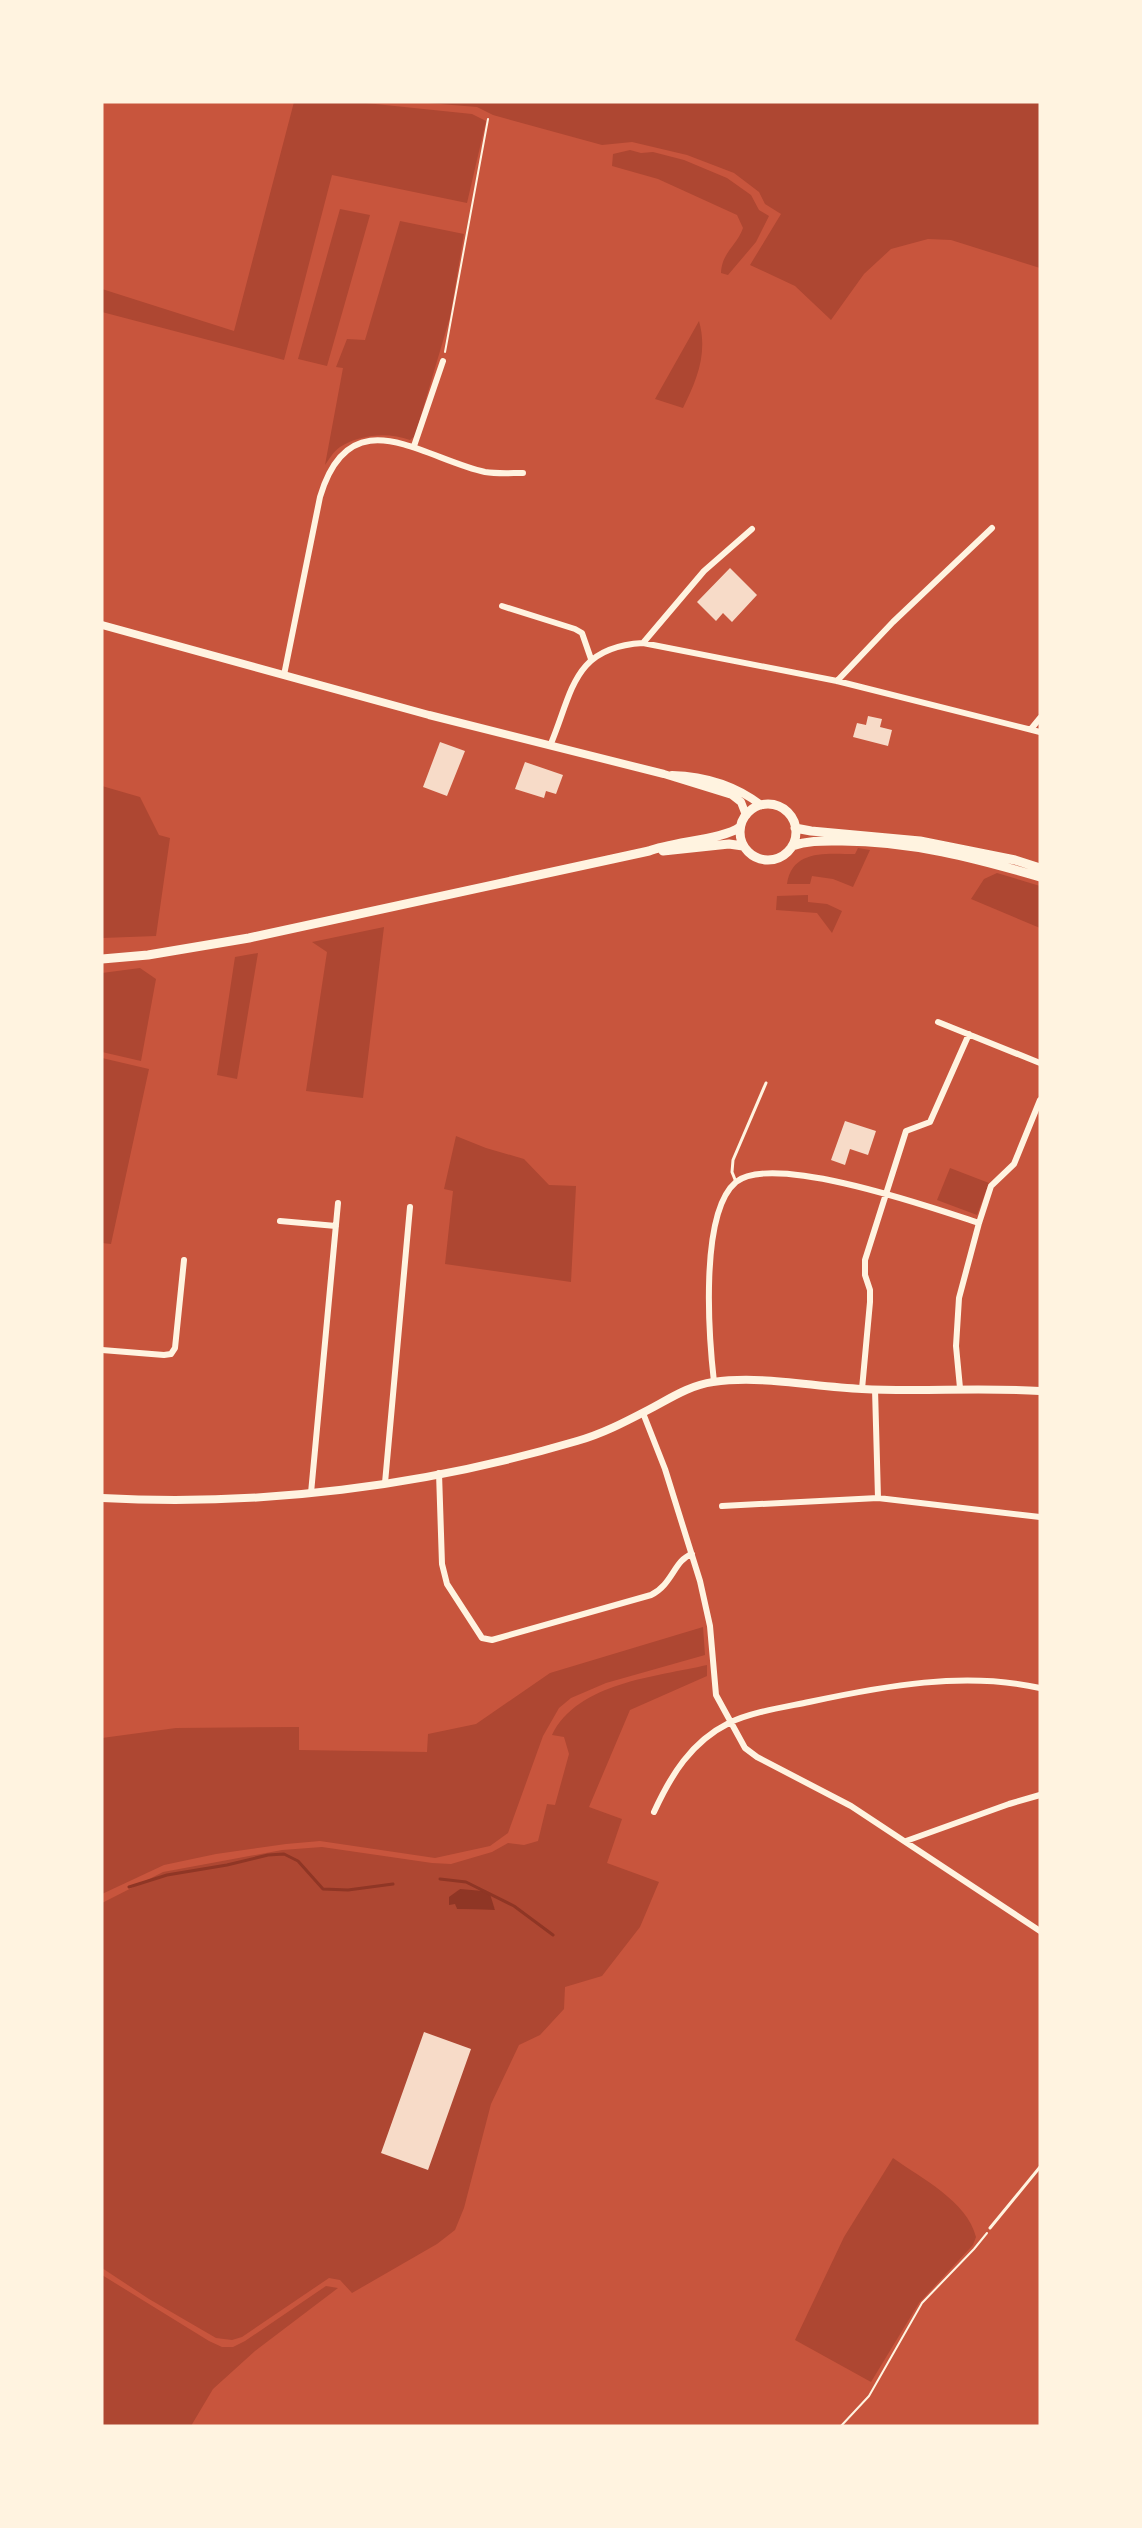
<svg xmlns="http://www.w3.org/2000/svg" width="1142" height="2528" font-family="Barlow,sans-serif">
  <rect width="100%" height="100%" fill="#c8553d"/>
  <path fill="#ae4732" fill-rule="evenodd" d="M294,102H356L472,114L486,121L467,203L332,175L284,360L102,312V289L234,331Z
    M416,102H1040V268L951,240L928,239L891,249L864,274L831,320L795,286L750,265L781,214L765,204L759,192L734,173L687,155L632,142L602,145L493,115L477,107Z
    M630,150L641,153L653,152L684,160L727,178L751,195L759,210L769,216L756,242L728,275L721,273C722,252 736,247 743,228L737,215L658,179L612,166L613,154Z
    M340,209L370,215L327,366L298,359Z
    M400,221L464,234L450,317L415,436L410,440C388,432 361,434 340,447C334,451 329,459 325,465L343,368L336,367L347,339L365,340Z
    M699,321C708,353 697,380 683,408L655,399Z
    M102,786L140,797L159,835L170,838L156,936L102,938Z
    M858,848L870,850L853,887L833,879L812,876L810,884H787C792,848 829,854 855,854Z
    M997,873L1040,886V928L971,899L984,879Z
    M808,895V902L827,904L842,911L832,933L817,913L776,910L777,896Z
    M384,927L363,1098L306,1091L327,952L312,942Z
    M258,953L237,1079L217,1075L235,957Z
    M140,968L156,979L141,1061L102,1052V973Z
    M102,1058L149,1069L111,1244L102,1243Z
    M456,1136L486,1148L524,1159L549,1185L576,1186L571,1282L445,1264L453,1191L444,1189Z
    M950,1168L989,1183L977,1215L937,1200Z
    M703,1627L705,1655L606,1683L571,1698L559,1708L543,1736L508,1833L490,1846L435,1858L320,1841L286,1844L216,1854L164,1865L102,1894V1738L176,1728L299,1727V1750L427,1752L428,1734L476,1724L550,1673Z
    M707,1665V1676L630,1710L589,1807L622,1819L607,1863L659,1882L640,1927L602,1976L565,1987L564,2009L540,2035L519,2045L491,2104L464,2208L455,2230L437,2244L352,2293L340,2280L329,2278L242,2337L232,2340L216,2338L149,2299L102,2268V1903L163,1872L282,1850L322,1847L432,1863L451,1864L492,1852L508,1843L524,1845L538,1841L547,1804L555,1805L569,1754L564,1737L552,1735C578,1682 656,1677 707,1665ZM460,1889L493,1905L495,1910L457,1909L453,1895Z
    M893,2158C921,2178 967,2201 976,2237L973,2245L919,2303L871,2382L795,2340L844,2237Z
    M102,2275L209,2341L222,2347H233L245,2341L326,2286L338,2288L255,2351L213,2389L191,2426H102Z"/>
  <path fill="#8f3625" d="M460,1889L483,1891L490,1894L495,1910L457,1909L455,1904L449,1905V1897Z"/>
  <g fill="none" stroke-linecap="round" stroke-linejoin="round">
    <path stroke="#8f3625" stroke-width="3" d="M440,1879L466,1882L514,1906L553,1935
      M129,1887L167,1875L227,1865L268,1855L284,1854L298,1861L323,1889L348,1890L393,1884"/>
  </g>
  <path fill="#f7dbc8" d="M730,568L757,595L732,622L723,613L716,621L697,602Z
    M868,716L882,719L880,727L892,730L888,746L853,737L857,723L866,725Z
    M440,742L465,751L447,796L423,787Z
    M525,762L563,775L556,794L546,791L544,798L515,789Z
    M845,1121L876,1131L868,1155L850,1149L845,1165L831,1160Z
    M424,2032L471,2049L428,2170L381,2153Z"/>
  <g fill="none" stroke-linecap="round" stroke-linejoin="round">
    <path stroke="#fff3e0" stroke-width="2" d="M445,352L488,119
      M841,2426L869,2396L922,2303L974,2249L987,2233"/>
    <path stroke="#fff3e0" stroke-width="3" d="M736,1182L732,1172L733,1160L766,1083
      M990,2228L1040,2167"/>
    <path stroke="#fff3e0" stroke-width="6" d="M414,446L443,361
      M502,606L575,629L582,633L591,659
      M643,643L704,571L752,529
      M284,675L320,497C350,396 422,458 485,472C497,474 511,473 523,473
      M837,681L893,622L992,528
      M1031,729L1040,718
      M550,746C573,692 572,647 643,643L837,681L1040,732
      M938,1022L1040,1063
      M280,1221L336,1226
      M102,1350L164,1355L171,1354L175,1348L184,1260
      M714,1382C709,1338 699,1213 736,1182C773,1152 933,1208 979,1223
      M960,1388L956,1346L959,1298L979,1223L991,1186L1014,1164L1040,1100
      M862,1389L870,1302V1290L865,1275V1260L906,1131L930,1122L969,1034
      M643,1413L665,1469L700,1581L710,1626L716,1695L745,1748L757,1757L851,1806L1040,1931
      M439,1473L442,1564L447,1584L482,1638L492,1640L651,1595C673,1584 674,1560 692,1554
      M385,1483L410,1207
      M311,1493L338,1203
      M878,1498L1040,1517
      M722,1506L878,1498L875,1389
      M654,1812C671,1775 691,1742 729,1723C751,1712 785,1707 809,1702C884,1686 964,1671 1040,1688
      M906,1841L1009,1804L1040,1795"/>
    <path stroke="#fff3e0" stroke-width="8" d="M102,625L429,715L664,774L732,795L741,802L746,815
      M672,775C705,776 735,785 761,805
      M102,1498C261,1507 424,1486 577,1441C602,1434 625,1422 648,1410C669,1399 690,1385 713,1382C762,1375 813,1387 862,1389C921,1392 981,1387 1040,1391"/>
    <path stroke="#fff3e0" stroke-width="9" d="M740 832a28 28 0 1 1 56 0a28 28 0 1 1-56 0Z
      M795,828L811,831L920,841L1015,860L1040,868
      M792,846C809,840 825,841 842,841C910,841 975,858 1040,877
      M663,851L729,844L743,846
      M102,959L148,955L249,938L649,851C672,842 725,839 740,827"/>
  </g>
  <rect width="1142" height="2528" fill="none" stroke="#fff3e0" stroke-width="207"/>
</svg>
